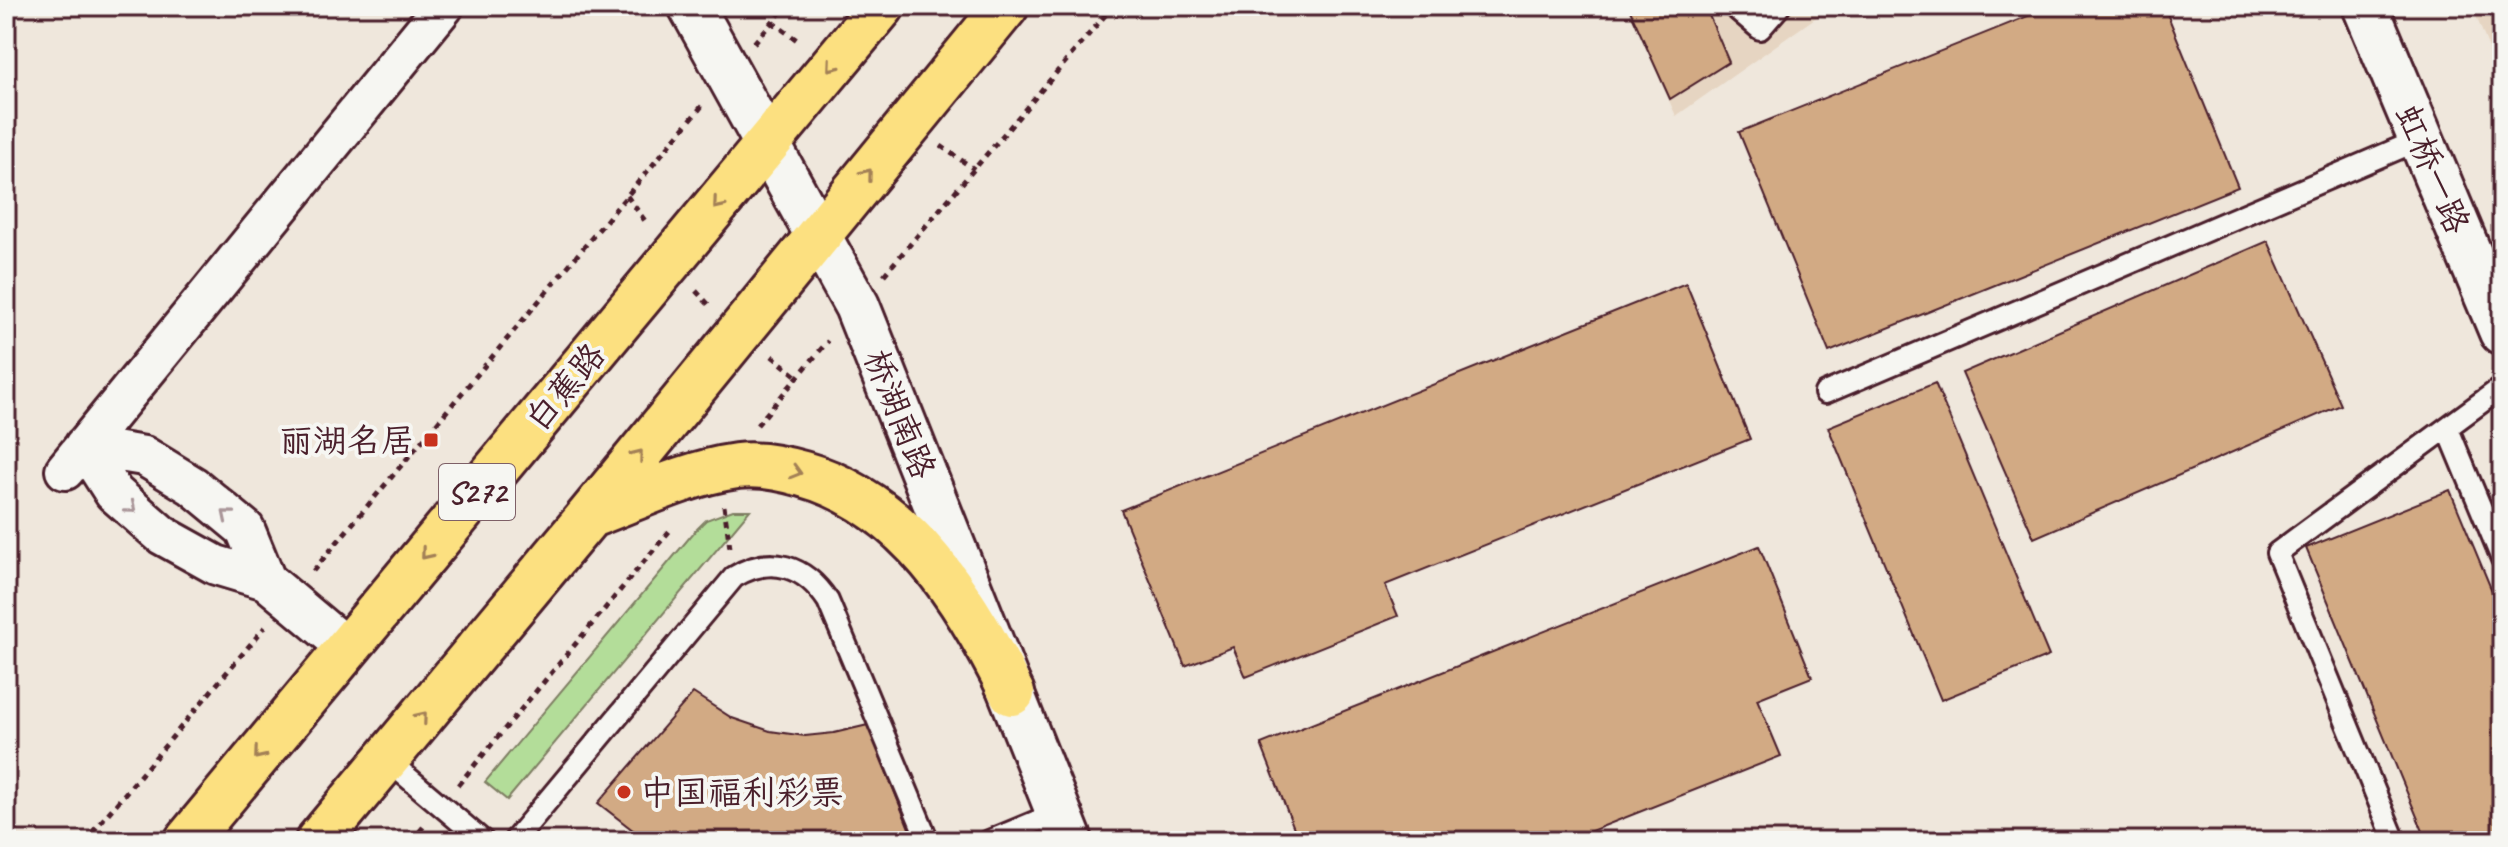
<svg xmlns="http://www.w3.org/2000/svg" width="2508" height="847" font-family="Caveat,'LXGW WenKai TC',sans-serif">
  <rect width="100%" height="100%" fill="#efe7dc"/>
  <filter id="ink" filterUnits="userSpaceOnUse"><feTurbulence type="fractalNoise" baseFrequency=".0125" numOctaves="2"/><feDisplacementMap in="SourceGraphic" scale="16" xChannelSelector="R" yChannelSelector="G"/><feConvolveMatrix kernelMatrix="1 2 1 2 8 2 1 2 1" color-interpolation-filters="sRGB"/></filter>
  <g filter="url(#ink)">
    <path fill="#e6d5c2" d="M1627,6H1832L1676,116Z
      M2472,6H2502V81Z"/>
    <path fill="#b3dd99" stroke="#7e7e62" stroke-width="2" d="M733,510H750L507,800L485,782L695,531L706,520Z"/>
    <path fill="#d2aa84" stroke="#4a1f2b" stroke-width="2" d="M1628,6H1681L1682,10L1691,6H1705L1729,62L1670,99Z
      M2053,6H2164L2238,187L1829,352L1739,132Z
      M2268,241L2341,405L2034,538L1962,373Z
      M1686,283L1750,439L1385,585L1398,616L1246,677L1233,647L1185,666L1121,510Z
      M1935,383L2049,656L1941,700L1828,427Z
      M2450,490L2502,615V841H2427L2306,548Z
      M1759,546L1812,677L1757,699L1781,756L1566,841H1299L1261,744Z
      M693,693L732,718L770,731L805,736L834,733L868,725L914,841H647L598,803Z"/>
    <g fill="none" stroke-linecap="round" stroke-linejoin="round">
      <g stroke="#4a1f2b" stroke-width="26">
        <path id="lane" d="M1733,6L1760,29L1780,6
          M1825,393L2421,139
          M2448,429L2502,559
          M386,759L483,841
          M514,841L734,577C771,554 805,566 828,601L928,841
          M989,841L1059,812
          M2395,841L2277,553L2502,387"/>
      </g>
      <g stroke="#4a1f2b" stroke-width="44">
        <path id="street" d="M84,446L114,493L162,535L216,565L266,580L347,648
          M84,446L144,456L193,486L245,529L266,580
          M65,470L444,6"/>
      </g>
      <g stroke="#4a1f2b" stroke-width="50">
        <path id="secondary" d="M691,6L857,306L1070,841
          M2365,6L2502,332"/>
      </g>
      <g stroke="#4a1f2b" stroke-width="50">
        <path id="primary" d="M591,515C639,497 687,473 737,466C759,463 782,468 803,474C907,503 967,601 1012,693
          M187,841L882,6
          M318,841L589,516L1006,6"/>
      </g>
      <path stroke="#4a1f2b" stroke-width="5" stroke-dasharray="6 6" stroke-linecap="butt" d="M772,22L801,43
        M754,43L786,6
        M941,146L974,169
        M627,196L648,225
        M884,275L1113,6
        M696,291L711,307
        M772,356L798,377
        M757,425L828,341
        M724,506L730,548
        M313,571L702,106
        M458,785L672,528
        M85,841L265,627
        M412,841L424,826"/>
      <use href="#lane" stroke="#f6f6f2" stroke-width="20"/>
      <use href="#street" stroke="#f6f6f2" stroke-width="38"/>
      <use href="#secondary" stroke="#f6f6f2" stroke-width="44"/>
      <use href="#primary" stroke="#fce080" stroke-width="44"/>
    </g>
    <defs><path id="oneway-chevron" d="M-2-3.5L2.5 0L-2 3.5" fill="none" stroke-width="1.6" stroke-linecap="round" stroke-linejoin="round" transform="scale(2)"/></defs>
    <g stroke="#a38056">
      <use href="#oneway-chevron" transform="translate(832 66) rotate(130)"/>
      <use href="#oneway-chevron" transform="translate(867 174) rotate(-51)"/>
      <use href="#oneway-chevron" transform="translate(718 204) rotate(130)"/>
      <use href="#oneway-chevron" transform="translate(638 455) rotate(-51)"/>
      <use href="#oneway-chevron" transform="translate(796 472) rotate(16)"/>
      <use href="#oneway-chevron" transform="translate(426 554) rotate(130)"/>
      <use href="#oneway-chevron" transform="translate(422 717) rotate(-50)"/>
      <use href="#oneway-chevron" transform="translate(259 754) rotate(130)"/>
    </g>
    <g stroke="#a99598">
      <use href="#oneway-chevron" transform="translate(131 508) rotate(40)"/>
      <use href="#oneway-chevron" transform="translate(227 515) rotate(-140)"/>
    </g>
  </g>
  <g fill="#c8321e" stroke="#f6f6f2" stroke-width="3">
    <rect x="423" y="432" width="16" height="16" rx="4"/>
    <circle cx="624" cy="792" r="8"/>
  </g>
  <g text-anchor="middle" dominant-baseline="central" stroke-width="8" stroke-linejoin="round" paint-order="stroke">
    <rect fill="#f6f6f2" stroke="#7e6067" stroke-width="2" x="439" y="464" width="76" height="56" rx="6"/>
    <g font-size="32" font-weight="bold" fill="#4a1f2b">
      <text x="477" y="492">S272</text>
    </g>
    <g font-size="34" fill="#4a1f2b" stroke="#f6f6f2">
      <text transform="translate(2433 169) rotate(67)">虹桥一路</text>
      <text transform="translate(565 387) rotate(-50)">白蕉路</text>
      <text transform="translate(900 414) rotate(68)">桥湖南路</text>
    </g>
    <g font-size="34" fill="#4a1f2b" stroke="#f6f6f2" text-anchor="end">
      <text x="415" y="440">丽湖名居</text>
      <text x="640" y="792" text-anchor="start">中国福利彩票</text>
    </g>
  </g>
  <rect width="2508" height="847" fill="none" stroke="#f6f6f2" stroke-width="32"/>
  <rect x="16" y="16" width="2476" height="815" fill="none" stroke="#4a1f2b" stroke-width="3" filter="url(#ink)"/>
</svg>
